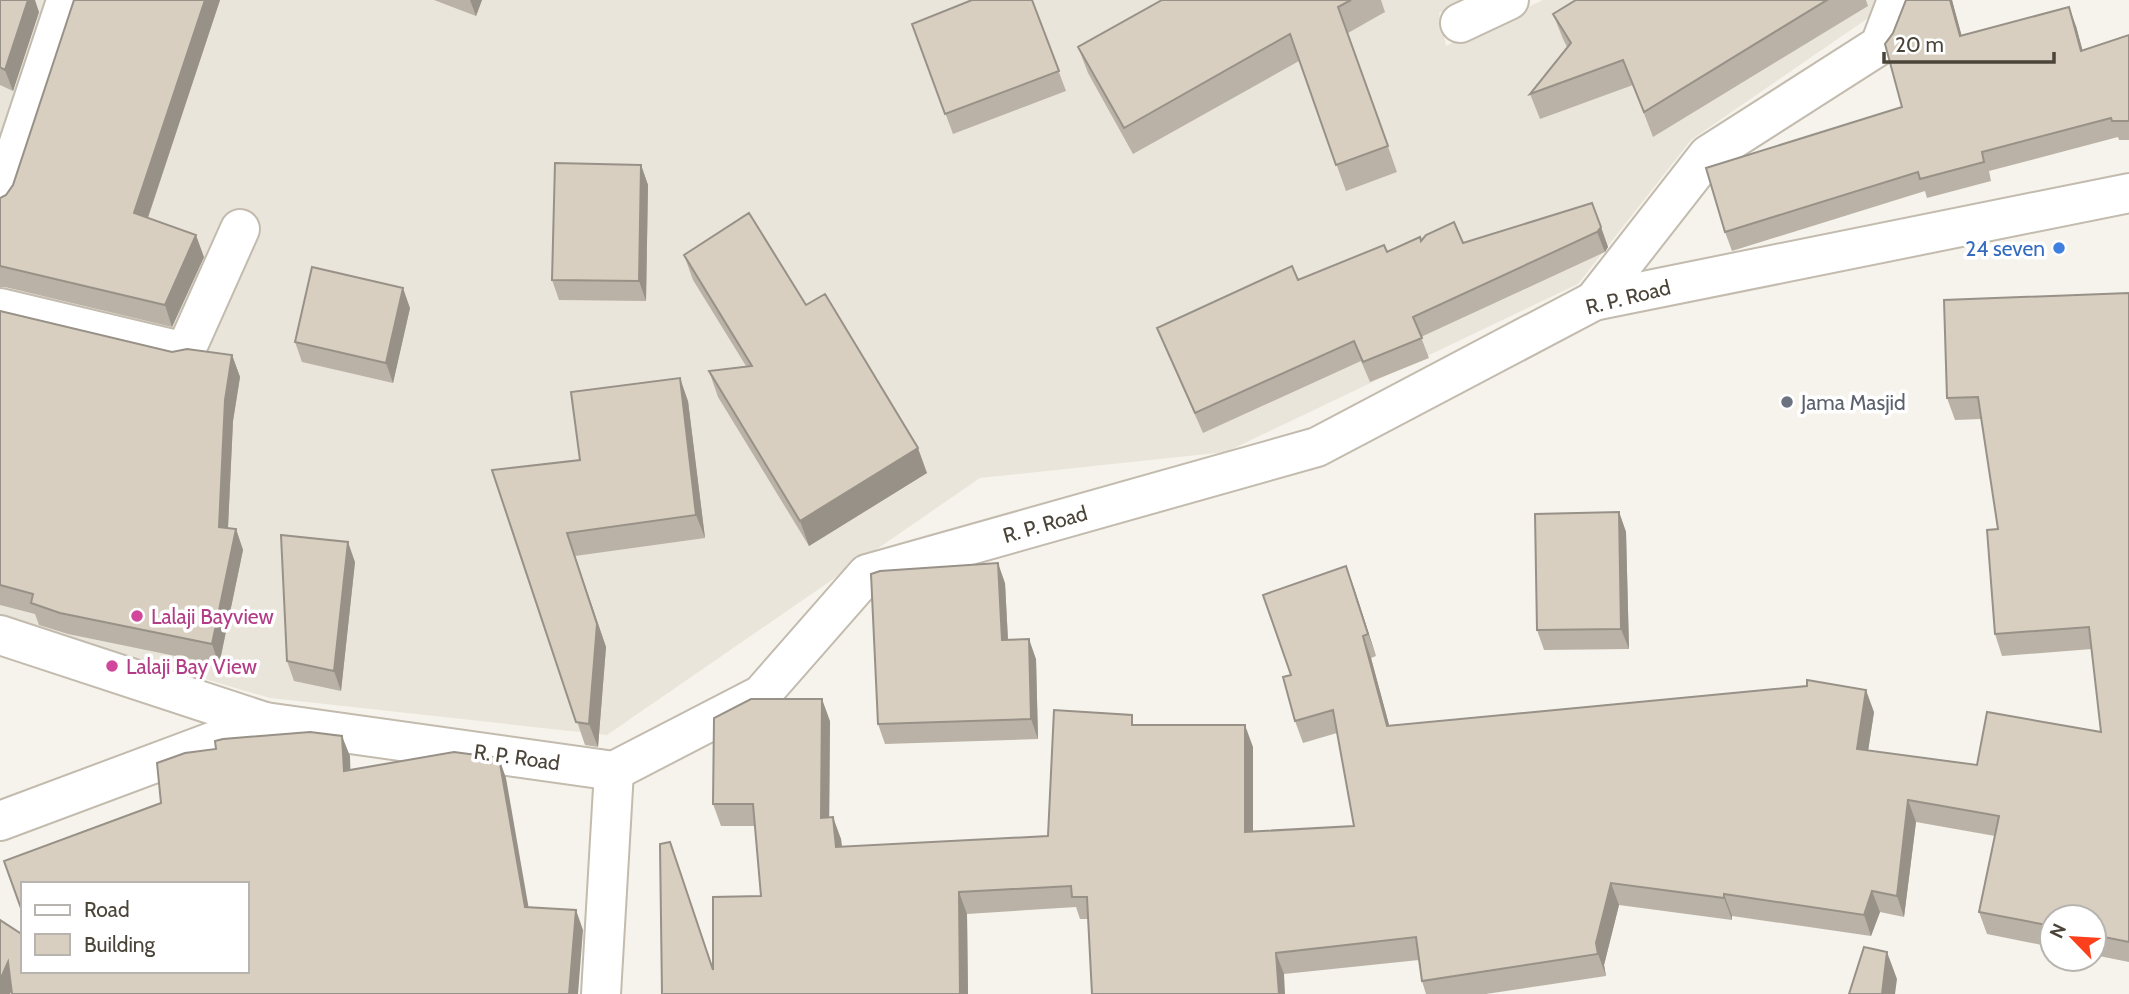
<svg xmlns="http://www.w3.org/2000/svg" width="2129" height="994" font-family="Cabin,sans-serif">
  <rect width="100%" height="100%" fill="#f6f3ec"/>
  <path fill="#eae5da" d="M0,0H1468L1439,13L1446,46L1543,0H1878L1874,14L1691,140L1578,284L1226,452L980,478L607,735L270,698L0,619Z"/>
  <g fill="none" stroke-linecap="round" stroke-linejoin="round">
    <g stroke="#c2bbae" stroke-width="42">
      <path id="minor" d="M1460,23L1509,0
        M0,200L64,7
        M1594,301L1708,155L1880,45L1897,0
        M0,308L185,352L240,229
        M0,821L265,722
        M601,994L614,771"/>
    </g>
    <g stroke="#c2bbae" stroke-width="42">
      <path id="tertiary" d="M0,635L265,722L614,771L761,695L867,574L1317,447L1594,301L2129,193"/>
    </g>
    <use href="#minor" stroke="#fff" stroke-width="38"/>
    <use href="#tertiary" stroke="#fff" stroke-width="38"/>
  </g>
  <path fill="#bab2a6" d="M0,0L39,12L13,91L0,85Z
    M74,0H220L148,218L204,257L172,327L5,287H0V198L6,195L13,185Z
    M434,0H482L476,16Z
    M1032,0L1066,91L953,134L912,24Z
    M1162,0H1381L1385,12L1348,33L1397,172L1346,191L1299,61L1133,154L1088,73L1078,47Z
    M1576,0H1866L1868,6L1653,137L1633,85L1540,119L1530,94L1567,47L1563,39L1553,14Z
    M1906,0H1952L1961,35L2076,26L2082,50L2129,35V140H2119L2118,137L1989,171L1991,181L1927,198L1925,191L1732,251L1725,232L1902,107L1893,33Z
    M641,165L648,185L646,301L559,300L552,280Z
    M1592,203L1608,247L1605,252L1421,337L1429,358L1370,382L1361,361L1203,433L1165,347L1157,328L1421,241L1463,243Z
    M684,255L806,305L927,473L809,546L718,397L709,371L746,366L693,280Z
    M2129,293V962L2094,955V917H2052V947L1987,934L1979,912L1995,836L1916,822L1904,917L1880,912L1871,936L1732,916V920L1619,905L1604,965L1606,976L1486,994H1426L1422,981L1419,960L1284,974L1088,919H1080L1076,907L967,914L968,994H662L670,842L713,968L761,896L755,826H721L713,804L830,721L829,817L841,839L842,847L1048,836L1136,725L1253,747V831L1354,826L1337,733L1303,743L1295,721L1291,675L1354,588L1376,656L1371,658L1389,725L1874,712L1868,751L1977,765L2101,732L2092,649L2002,656L1995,634L1998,529L1981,419L1955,420L1947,398Z
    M410,308L393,383L302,362L295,342Z
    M0,311L172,352L232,355L240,377L233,421L228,528L236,529L243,550L219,665L68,634L39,625L35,614L0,605Z
    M688,401L705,538L575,556L606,647L598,747L585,745L492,470L580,460Z
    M1619,512L1626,532L1629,649L1544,650L1537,630Z
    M355,562L341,691L294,681L287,661Z
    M1005,583L1008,640L1036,659L1038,739L885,744L878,724Z"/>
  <path fill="#979187" d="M28,0H35L39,12L13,91L5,70Z
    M205,0H220L142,235L134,213Z
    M470,0H482L476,16Z
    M1950,0H1952L1967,55L1960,36Z
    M2069,7L2076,26L2088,70L2081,51Z
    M641,165L648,185L646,301L639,281Z
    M1601,227L1608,247L1605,252L1597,232Z
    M196,235L204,257L172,327L165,305Z
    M403,288L410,308L393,383L386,363Z
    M232,355L240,377L233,421L227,548L219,527L225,400Z
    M680,378L688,401L705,538L696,515Z
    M918,448L927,473L809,546L800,521Z
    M1619,512L1626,532L1629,649L1621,629Z
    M236,529L243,550L219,665L212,644Z
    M567,533L606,647L598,747L589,724Z
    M348,542L355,562L341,691L334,671Z
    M998,563L1005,583L1009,660L1002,640Z
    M1346,566L1354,588L1376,656L1368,634Z
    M1363,636L1371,658L1395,747L1387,726Z
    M1029,639L1036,659L1038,739L1031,719Z
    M1866,690L1874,712L1865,771L1857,749Z
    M822,699L830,721L829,840L821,818Z
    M1245,725L1253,747V853L1245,832Z
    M342,736L350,756L351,791L344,771Z
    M499,758L506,778L532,927L525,907Z
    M1908,800L1916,822L1904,917L1897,896Z
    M833,817L841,839L844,869L836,847Z
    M1611,883L1619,905L1604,965L1606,976L1598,954L1596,943Z
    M1872,891L1880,912L1871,936L1864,915Z
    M959,892L967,914L968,994H960Z
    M1724,894L1732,916V920L1724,898Z
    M576,910L583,930L578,994H569Z
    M1887,952L1897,979L1895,994H1882Z
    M1276,953L1284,974L1285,994H1279Z
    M8,962L16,982L10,994H0V980Z"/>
  <path fill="#d8cfc1" stroke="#979187" stroke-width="2" d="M0,0H28L5,70L0,67Z
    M74,0H205L134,213L196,235L165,305L0,266V198L6,195L13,185Z
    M972,0H1032L1059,71L945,114L912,24Z
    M1162,0H1351L1338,7L1388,146L1336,165L1290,34L1124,128L1078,47Z
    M1576,0H1827L1644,112L1623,60L1530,94L1571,43L1553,14Z
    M1906,0H1950L1960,36L2069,7L2081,51L2129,35V121H2112L2111,118L1982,152L1984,162L1920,179L1918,172L1725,232L1706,168L1902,107L1885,44L1893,33Z
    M555,163L641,165L639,281L552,280Z
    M1592,203L1601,227L1597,232L1413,317L1422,338L1363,362L1354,341L1195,413L1157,328L1292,266L1298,280L1384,245L1387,252L1420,237L1421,241L1426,235L1454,222L1463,243Z
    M749,213L806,305L825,294L918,448L800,521L709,371L752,366L684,255Z
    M312,267L403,288L386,363L295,342Z
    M2129,293V942L2094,935V917H2052V926L1979,912L1999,816L1908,800L1897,896L1872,891L1864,915L1724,894V898L1611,883L1596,943L1598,954L1422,981L1416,937L1276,953L1279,994H1092L1087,897H1072L1071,886L959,892L960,994H662L660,844L670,842L713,970V897L761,896L753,804H713L714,718L751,699H822L821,818L833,817L836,847L1048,836L1054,710L1132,715V725H1245V832L1354,826L1333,710L1295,721L1283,677L1291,675L1263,595L1346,566L1368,634L1363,636L1387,726L1807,686V680L1866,690L1857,749L1977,765L1987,712L2101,732L2089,627L1995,634L1987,530L1998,529L1978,397L1947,398L1944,300Z
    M0,311L172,352L187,349L232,355L225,400L219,527L236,529L212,644L60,613L31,603L33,594L0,585Z
    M680,378L696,515L567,533L597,624L589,724L576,722L492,470L580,460L571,392Z
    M1619,512L1621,629L1537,630L1535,514Z
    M281,535L348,542L334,671L287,661Z
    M998,563L1002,640L1029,639L1031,719L878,724L871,574L880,571Z
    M310,732L342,736L344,771L454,752L499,758L525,907L576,910L569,994H12L8,962L0,980V920L23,935V971H247V884H23V914L4,861L161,803L157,763L185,753L216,749L215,741L223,739Z
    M1864,947L1887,952L1882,994H1849Z"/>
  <circle fill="#3f7fe0" stroke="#fff" stroke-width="2.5" cx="2059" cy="248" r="7"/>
  <circle fill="#6b7280" stroke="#fff" stroke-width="2.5" cx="1787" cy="402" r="7"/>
  <g fill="#d1479c" stroke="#fff" stroke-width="2.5">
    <circle cx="137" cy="616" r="7"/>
    <circle cx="112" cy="666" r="7"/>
  </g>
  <g text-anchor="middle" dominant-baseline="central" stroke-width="7" stroke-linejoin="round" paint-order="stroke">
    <g font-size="21" fill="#366cbe" stroke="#fff" text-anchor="end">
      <text x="2045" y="248">24 seven</text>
    </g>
    <g font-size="21" fill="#4b4439" stroke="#fff">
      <text transform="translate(1628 297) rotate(-14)">R. P. Road</text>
      <text transform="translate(1045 524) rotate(-16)">R. P. Road</text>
      <text transform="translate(517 757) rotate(8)">R. P. Road</text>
    </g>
    <g font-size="21" fill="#5b616d" stroke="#fff" text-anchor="start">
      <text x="1801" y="402">Jama Masjid</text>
    </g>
    <g font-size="21" fill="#b23c85" stroke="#fff" text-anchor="start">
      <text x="151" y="616">Lalaji Bayview</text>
      <text x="126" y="666">Lalaji Bay View</text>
    </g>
  </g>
  <rect x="21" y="882" width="228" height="91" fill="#ffffff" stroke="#b7b4b0" stroke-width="2"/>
  <rect x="35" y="905" width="35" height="10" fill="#ffffff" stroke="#b7b4b0" stroke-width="2"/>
  <text x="84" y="917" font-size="21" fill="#4b4439">Road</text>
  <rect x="35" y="934" width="35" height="21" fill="#d8cfc1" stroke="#b7b4b0" stroke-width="2"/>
  <text x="84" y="952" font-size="21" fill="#4b4439">Building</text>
  <g transform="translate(2073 938) rotate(295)"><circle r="33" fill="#ffffff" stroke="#b7b4b0" stroke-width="2"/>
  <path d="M0-5L12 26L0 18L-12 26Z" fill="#fc3f1d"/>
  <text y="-10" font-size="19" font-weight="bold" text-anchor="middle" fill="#4b4439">N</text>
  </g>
  <path d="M1884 52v10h170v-10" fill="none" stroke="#4b4439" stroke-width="3.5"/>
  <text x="1895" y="52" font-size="21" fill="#4b4439" stroke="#ffffff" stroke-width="5" paint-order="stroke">20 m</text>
</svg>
